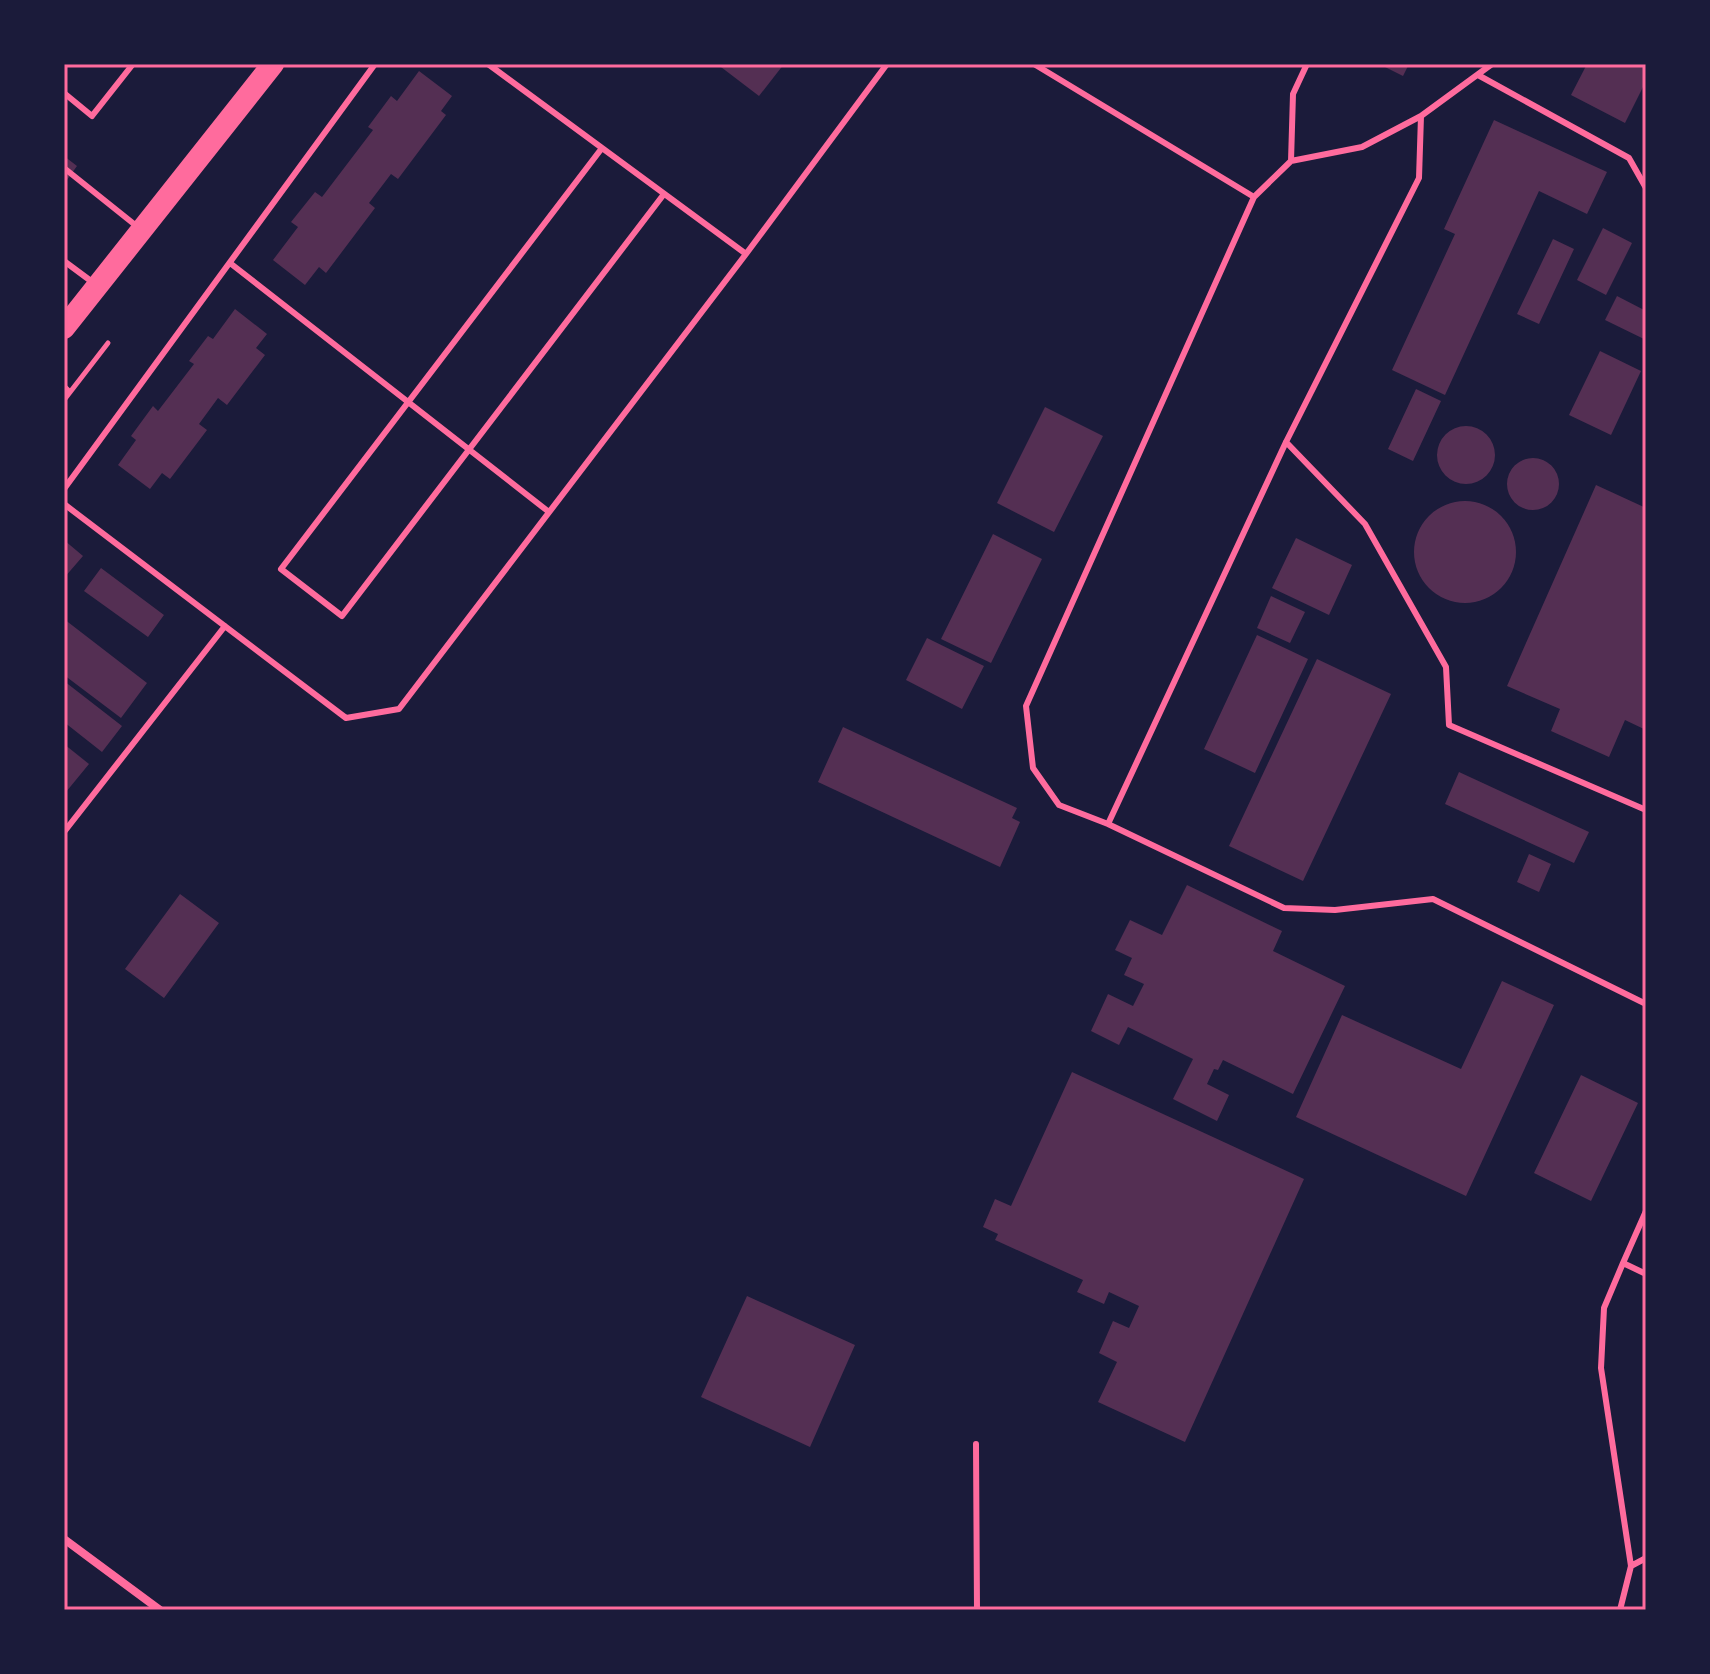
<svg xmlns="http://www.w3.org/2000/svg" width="1710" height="1674" font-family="'Source Sans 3',sans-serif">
  <rect width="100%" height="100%" fill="#1b1b3a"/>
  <path fill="#542f53" d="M717,64H784L759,96Z
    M1379,64H1409L1403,76Z
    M1587,64H1646V81L1625,123L1571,95Z
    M419,71L452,96L441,111L446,115L398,179L391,174L369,203L375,208L326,273L319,267L305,285L273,260L298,227L291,222L315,192L322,197L373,130L368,127L391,96L397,101Z
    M1494,120L1607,172L1587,214L1539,191L1445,395L1392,370L1455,234L1444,229Z
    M64,156L77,166L64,184Z
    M1603,228L1632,243L1606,295L1577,280Z
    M1553,239L1574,249L1539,324L1517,314Z
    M1617,296L1646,311V340L1605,320Z
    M235,309L267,334L256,348L265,355L227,405L218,398L199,424L207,430L170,479L162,473L150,489L118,465L136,440L131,436L153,406L158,411L194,364L189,361L208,336L213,339Z
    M1600,351L1641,371L1611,435L1569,415Z
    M1416,389L1441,401L1413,461L1388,449Z
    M1045,407L1103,436L1054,532L997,503Z
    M1437 455a29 29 0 1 1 58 0a29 29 0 1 1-58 0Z
    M1507 484a26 26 0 1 1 52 0a26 26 0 1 1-52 0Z
    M1596,485L1646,508V730L1625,720L1609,757L1551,731L1560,709L1507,686Z
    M1414 552a51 51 0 1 1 102 0a51 51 0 1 1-102 0Z
    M993,534L1042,559L991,663L941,639Z
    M1296,538L1352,565L1329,615L1272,588Z
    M64,540L83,556L64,578Z
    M101,568L164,615L148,637L84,591Z
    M1271,596L1305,612L1290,643L1257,628Z
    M64,619L147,683L121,718L64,675Z
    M1257,635L1308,659L1255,773L1204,749Z
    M927,638L984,666L962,709L906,680Z
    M1317,659L1391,694L1303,881L1229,846Z
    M64,681L122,726L102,752L64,722Z
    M843,727L1017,808L1012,818L1020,822L1000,867L818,782Z
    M64,744L89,764L66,792L64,790Z
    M1459,772L1589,832L1574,863L1445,804Z
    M1529,854L1551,864L1539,892L1517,882Z
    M1187,885L1282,931L1273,951L1345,986L1293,1094L1223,1060L1218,1070L1214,1069L1207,1084L1229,1095L1217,1121L1173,1099L1193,1059L1128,1027L1119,1045L1091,1031L1108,994L1133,1006L1144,984L1124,975L1132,958L1115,950L1130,920L1162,935Z
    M180,894L219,923L164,998L125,969Z
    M1502,981L1554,1005L1466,1196L1296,1117L1342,1015L1461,1069Z
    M1072,1072L1304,1179L1185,1442L1098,1402L1117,1362L1099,1353L1113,1321L1129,1328L1139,1306L1109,1292L1104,1304L1077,1292L1083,1280L995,1240L998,1234L983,1227L995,1199L1011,1206Z
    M1581,1075L1638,1103L1591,1201L1534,1173Z
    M747,1296L855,1345L810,1447L701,1397Z"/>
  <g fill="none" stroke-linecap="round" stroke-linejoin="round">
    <path stroke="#ff6b9d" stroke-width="5" d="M64,386L70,392
      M64,400L108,343"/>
    <path stroke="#ff6b9d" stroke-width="6" d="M488,64L746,254
      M1034,64L1254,197
      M1492,64L1421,116L1362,147L1291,161L1254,197L1026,706L1033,768L1059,805L1108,824L1284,908L1335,910L1433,899L1646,1004
      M1478,75L1629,158L1646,188
      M64,93L92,116L133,64
      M602,148L281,569L342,616L664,194
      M1291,161L1293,94L1307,64
      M64,168L139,228
      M64,261L95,284
      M230,263L549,512
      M1286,442L1365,524L1446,667L1449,725L1646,810
      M64,489L375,64
      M64,504L346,718L399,709L746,254L887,64
      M1108,824L1286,442L1419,178L1421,116
      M64,832L225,626
      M1623,1263L1646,1211
      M976,1444L977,1610
      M1631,1566L1646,1558
      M1620,1610L1631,1566L1601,1368L1604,1308L1623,1263L1646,1274"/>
    <path stroke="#ff6b9d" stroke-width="8" d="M64,1539L160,1610"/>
    <path stroke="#ff6b9d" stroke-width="22" d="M64,328L273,64"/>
  </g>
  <rect width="1710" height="1674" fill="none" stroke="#1b1b3a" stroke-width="132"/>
  <rect x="66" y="66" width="1578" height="1542" fill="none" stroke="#ff6b9d" stroke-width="3"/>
</svg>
